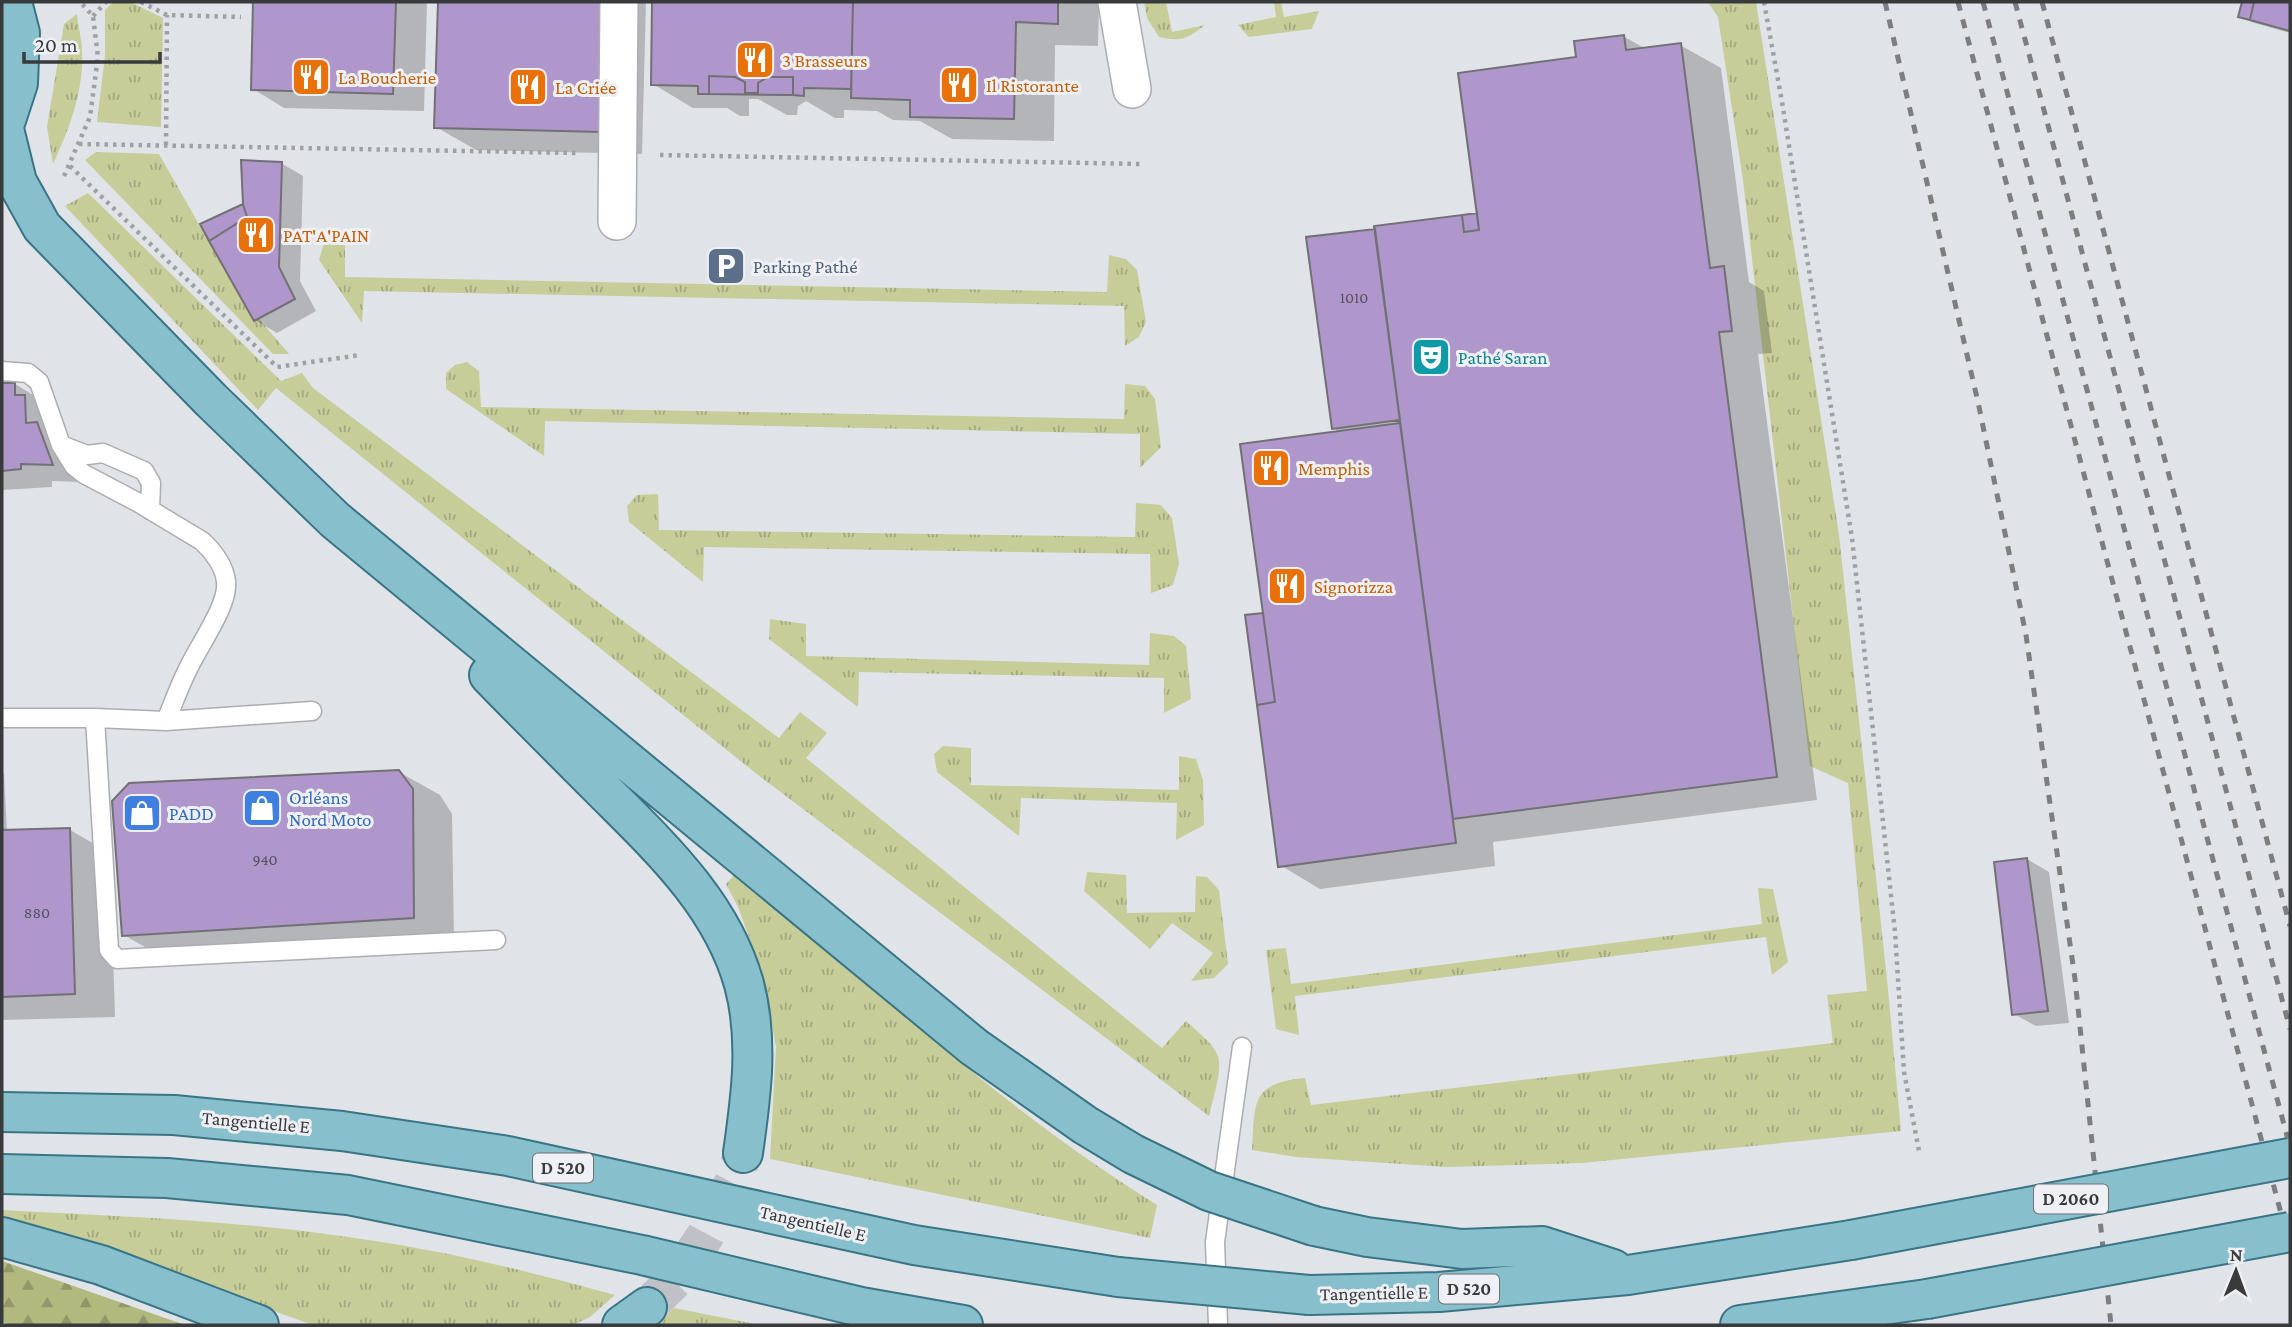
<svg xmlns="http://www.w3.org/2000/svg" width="2292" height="1327" font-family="'Crimson Pro',serif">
  <defs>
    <pattern id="grass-tufts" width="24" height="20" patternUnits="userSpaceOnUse" patternTransform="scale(1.75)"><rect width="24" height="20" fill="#c6cd99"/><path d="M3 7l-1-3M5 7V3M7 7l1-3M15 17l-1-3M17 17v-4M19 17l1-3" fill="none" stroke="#a2a77e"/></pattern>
    <pattern id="forest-firs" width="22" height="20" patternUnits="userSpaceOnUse" patternTransform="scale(1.75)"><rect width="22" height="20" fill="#b2b97e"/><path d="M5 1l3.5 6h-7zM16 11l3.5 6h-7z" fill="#929768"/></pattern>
  </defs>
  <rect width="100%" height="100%" fill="#e0e3e8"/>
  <path fill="url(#grass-tufts)" d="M113,2H130L163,18L161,127L97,122L105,55V10Z
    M1144,2H1166L1172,32L1205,25C1187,39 1182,42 1159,37L1147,18Z
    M1274,2H1281L1284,17L1319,11L1312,29L1249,37L1238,25L1276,17Z
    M1708,2H1756L1839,535L1888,989L1901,1131L1582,1163L1447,1167L1296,1157L1252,1150C1255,1103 1250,1083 1305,1078L1311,1105L1833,1043L1827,995L1867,991L1848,783L1810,766L1743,180L1718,17Z
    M77,14C78,26 82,39 82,52C84,91 69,130 53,164L47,127L64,24Z
    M96,152L159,154L254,321L259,319L289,354H273L85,160Z
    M88,193L281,381L302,373L313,388L779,738L800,712L827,733L806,758L1162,1048L1186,1021C1196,1031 1211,1041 1217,1054C1224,1067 1212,1102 1209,1116L758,775L276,388L258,410L65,206Z
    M336,236L349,240L345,241V277L1107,292L1109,255L1126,259L1137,270L1146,322L1139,337L1125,346L1124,306L364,291L362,323L319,260L324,243Z
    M467,362L479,371L481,407L1124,419L1125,384L1145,386L1155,399L1161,447L1140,468V434L545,421L544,456L446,389V373L455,365Z
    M658,494L659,530L1135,537L1136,503L1161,505L1172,518L1179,564L1173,585L1151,593L1150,554L704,547L703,582L629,522L627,506L637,495Z
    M770,619L806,624V656L1149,665L1150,633L1174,636L1186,646L1191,699L1164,713V678L859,672L858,707L769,639Z
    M943,746L971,748V785L1179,790V756L1196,759L1203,780L1204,825L1176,840L1177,803L1021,798L1019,836L937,772L934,754Z
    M737,872C873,987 1005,1111 1157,1205L1150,1238L770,1159L776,1047L762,972L738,907L726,884Z
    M1087,872L1126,875L1127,913L1195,912L1196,876L1207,877L1219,890L1228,964L1214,978L1191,981L1213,953L1172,923L1150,949L1084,891Z
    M1758,888L1773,889L1788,962L1772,975L1766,937L1295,996L1299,1035L1276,1029L1266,950L1286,948L1291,984L1762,924Z
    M2,1210C114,1216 229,1220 340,1236C434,1248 524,1270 615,1295L590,1317L573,1325H313L122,1257L2,1223Z
    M674,1308L760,1325H656Z"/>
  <path fill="url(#forest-firs)" d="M2,1261L185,1325H12L2,1322Z"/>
  <path fill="#0003" d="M255,2H427L424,111L284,108L253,89Z
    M440,2H646L642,154L476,150L436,127Z
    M654,2H1099L1098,46L1055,45L1054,141L952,139L920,121L893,120L877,111L844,110V118H835L806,101L798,106L797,115H787L758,99H749V116H740L727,108H693L653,84Z
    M2244,2L2290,3V33L2251,22L2240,16Z
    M1623,36L1646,49L1680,45L1721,68L1749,282L1764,291L1772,353L1758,354L1817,800L1493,842L1495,866L1320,889L1280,865L1265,616L1340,432L1333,428L1479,214L1578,58Z
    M281,163L303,176L300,281L316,311L277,333L255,320L245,209Z
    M15,384L46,403L83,482L52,481V487L2,490V385Z
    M2,772L4,774L7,832L70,830L110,853L115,1017L2,1020Z
    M399,772L440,795L452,814L454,940L164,958L124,935Z
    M2027,859L2049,872L2069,1023L2036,1026L2014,1014Z"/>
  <path fill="#af97cc" stroke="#727075" stroke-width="2" d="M253,2H396L393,94L251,90Z
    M438,2H606L602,132L434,128Z
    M652,2H853L851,89L804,88V96L793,95V77H768L758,83V93H745V82L735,77L709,76V94H698V86L651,85Z
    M853,2H1058V24L1016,22L1014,119L910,117V100L851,98Z
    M2242,2H2254L2250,20L2238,17Z
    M2254,2H2290V31L2250,20Z
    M1624,35L1626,50L1681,43L1710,268L1724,266L1732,331L1719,332L1777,777L1453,819L1374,226L1462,215L1464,232L1479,230L1458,73L1576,57L1574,41Z
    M709,76L735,77L745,82V93H758V83L768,77H793V95L709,94Z
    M241,160L282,162L279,267L295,299L254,321L209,241L247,217L243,204Z
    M243,204L247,217L209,241L200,224Z
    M1477,213L1479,230L1464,232L1462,215Z
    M1375,229L1400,420L1332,429L1306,237Z
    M2,383H15V395H25L26,423L37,422L53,465L21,464V469L2,471Z
    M1400,423L1456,843L1278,867L1257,705L1275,702L1240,444Z
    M1263,613L1275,702L1257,705L1245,615Z
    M399,770L413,789L414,918L122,936L112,801L129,783Z
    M70,828L75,994L2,997V830Z
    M2027,858L2048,1011L2012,1015L1994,862Z"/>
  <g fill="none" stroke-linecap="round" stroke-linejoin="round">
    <path stroke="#bfc1c6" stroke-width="38" stroke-dasharray="38 19" stroke-linecap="butt" d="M647,1307L676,1279L705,1236L733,1183L743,1153"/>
    <g stroke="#abadb2" stroke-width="21">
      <path id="lane" d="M2,371L28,373L39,382L61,445L74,466L84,474L139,503L202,541C213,551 225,567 226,582C229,605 197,648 187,671C179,687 173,704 166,721
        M61,445L87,455L103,453L144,471L151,483L150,510
        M2,718H95L166,721L312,711
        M95,718L109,950L117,959L496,940
        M1218,1325L1215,1242L1242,1047"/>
    </g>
    <g stroke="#abadb2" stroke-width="40">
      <path id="street" d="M1117,2L1132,89
        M617,221L619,2"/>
    </g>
    <g stroke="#397585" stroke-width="42">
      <path id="primary" d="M4,129L17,182L42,227L211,400L335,520L974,1047L1085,1125L1133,1154
        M2,132L18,83L20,33L12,2
        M489,675C527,714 566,753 605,792C661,848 722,905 744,984C759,1040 751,1097 743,1153
        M2,1112L174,1115L342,1131L508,1156L914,1245L1118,1277
        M2,1174L167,1178L348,1195L642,1255L861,1307L963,1325
        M1314,1226L1367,1237L1462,1249L1542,1246L1613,1269
        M2,1237L101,1265L259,1325
        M1309,1295L1439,1292L1628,1275L1851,1240
        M622,1325L647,1307
        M1740,1325L1927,1299"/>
    </g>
    <path stroke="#9fa1a5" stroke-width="4.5" stroke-dasharray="3.5 5" stroke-linecap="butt" d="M141,2L167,15L241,17
      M1764,2L1782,102L1852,538L1895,932L1904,1072L1919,1151
      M93,16L106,2
      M79,144L577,153
      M166,145L167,15
      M660,155L1142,164
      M70,166L277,367L360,355
      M64,176L90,117L98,57L93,16L80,2"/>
    <use href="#lane" stroke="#fff" stroke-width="18"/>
    <use href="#street" stroke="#fff" stroke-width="37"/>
    <use href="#primary" stroke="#88bfcd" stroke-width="38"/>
    <path stroke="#7c7e81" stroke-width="5" stroke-dasharray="9 9" stroke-linecap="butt" d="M1885,2L1978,402L2026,635L2075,979L2111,1325
      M1958,2L2290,1247
      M1983,2L2290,1147
      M2015,2L2290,1029
      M2042,2L2290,926"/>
    <g stroke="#397585" stroke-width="42" stroke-linecap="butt">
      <path id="primary-bridge" d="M1133,1154L1209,1191L1314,1226
        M1851,1240L2290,1158
        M1118,1277L1309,1295
        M1927,1299L2290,1232"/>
    </g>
    <use href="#primary-bridge" stroke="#88bfcd" stroke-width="38"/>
  </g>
  <defs>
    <g id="restaurant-square" transform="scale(2.0125)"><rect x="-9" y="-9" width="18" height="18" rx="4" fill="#e8710a" stroke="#eef0f5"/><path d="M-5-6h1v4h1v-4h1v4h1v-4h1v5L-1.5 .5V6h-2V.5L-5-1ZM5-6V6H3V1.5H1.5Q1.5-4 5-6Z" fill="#fff"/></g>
    <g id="parking-square" transform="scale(2.0125)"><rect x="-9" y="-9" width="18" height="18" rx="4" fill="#5c6f8a" stroke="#eef0f5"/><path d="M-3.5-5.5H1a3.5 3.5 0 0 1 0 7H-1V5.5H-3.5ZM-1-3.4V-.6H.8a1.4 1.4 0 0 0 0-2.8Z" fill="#fff"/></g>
    <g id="theatre-square" transform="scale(2.0125)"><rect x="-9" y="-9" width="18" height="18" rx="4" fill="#0f9aa8" stroke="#eef0f5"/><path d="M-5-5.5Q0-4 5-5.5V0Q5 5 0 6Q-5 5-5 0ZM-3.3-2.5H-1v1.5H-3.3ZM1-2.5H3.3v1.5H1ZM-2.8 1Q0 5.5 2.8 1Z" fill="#fff"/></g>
    <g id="shop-square" transform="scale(2.0125)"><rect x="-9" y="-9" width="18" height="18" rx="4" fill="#3f7fe0" stroke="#eef0f5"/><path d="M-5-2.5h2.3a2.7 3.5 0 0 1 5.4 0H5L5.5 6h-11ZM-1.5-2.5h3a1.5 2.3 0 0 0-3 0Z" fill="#fff"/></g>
  </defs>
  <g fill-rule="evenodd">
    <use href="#restaurant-square" x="755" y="60"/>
    <use href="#restaurant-square" x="311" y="77"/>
    <use href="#restaurant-square" x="959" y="85"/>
    <use href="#restaurant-square" x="528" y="87"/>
    <use href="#restaurant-square" x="256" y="235"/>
    <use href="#parking-square" x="726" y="266"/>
    <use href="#theatre-square" x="1431" y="357"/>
    <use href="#restaurant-square" x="1271" y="468"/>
    <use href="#restaurant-square" x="1287" y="586"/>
    <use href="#shop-square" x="262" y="808"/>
    <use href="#shop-square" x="142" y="813"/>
  </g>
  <g text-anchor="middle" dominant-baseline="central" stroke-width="6" stroke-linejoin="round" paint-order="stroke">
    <g font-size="16" fill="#565160">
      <text x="1354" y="297">1010</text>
      <text x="265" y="859">940</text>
      <text x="37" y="912">880</text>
    </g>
    <g fill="#eef0f5" stroke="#6f7174" stroke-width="2">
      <rect x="533" y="1153.5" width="60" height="29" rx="5"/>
      <rect x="2034" y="1184.5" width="74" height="29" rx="5"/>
      <rect x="1439" y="1274.5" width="60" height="29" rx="5"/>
    </g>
    <g font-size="18" font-weight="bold" fill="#393a3c">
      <text x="563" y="1168">D 520</text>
      <text x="2071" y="1199">D 2060</text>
      <text x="1469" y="1289">D 520</text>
    </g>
    <g font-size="19" fill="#c56008" stroke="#eef0f5" text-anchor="start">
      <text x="782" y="60">3 Brasseurs</text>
      <text x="338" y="77">La Boucherie</text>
      <text x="986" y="85">Il Ristorante</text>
      <text x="555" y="87">La Criée</text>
      <text x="283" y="235">PAT'A'PAIN</text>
      <text x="1298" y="468">Memphis</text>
      <text x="1314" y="586">Signorizza</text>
    </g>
    <g font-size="19" fill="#4e5e75" stroke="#eef0f5" text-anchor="start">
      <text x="753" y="266">Parking Pathé</text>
    </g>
    <g font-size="19" fill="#0d838f" stroke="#eef0f5" text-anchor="start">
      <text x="1458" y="357">Pathé Saran</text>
    </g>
    <g font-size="19" fill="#366cbe" stroke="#eef0f5" text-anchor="start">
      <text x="289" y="797">Orléans<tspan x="289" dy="22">Nord Moto</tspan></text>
      <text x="169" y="813">PADD</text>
    </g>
    <g font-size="19" fill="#393a3c" stroke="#eef0f5">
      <text transform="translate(256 1122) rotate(5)">Tangentielle E</text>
      <text transform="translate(813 1223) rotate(13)">Tangentielle E</text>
      <text transform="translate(1374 1293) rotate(-1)">Tangentielle E</text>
    </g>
  </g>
  <rect width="2292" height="1327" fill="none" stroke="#393a3c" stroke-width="7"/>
  <g transform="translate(2236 1271) rotate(1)" stroke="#eef0f5" stroke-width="5" paint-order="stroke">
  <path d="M0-5L12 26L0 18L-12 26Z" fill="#393a3c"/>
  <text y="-10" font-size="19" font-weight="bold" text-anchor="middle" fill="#393a3c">N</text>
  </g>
  <path d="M24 52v10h136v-10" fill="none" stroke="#393a3c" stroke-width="3.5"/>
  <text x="35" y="52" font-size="21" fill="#393a3c" stroke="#eef0f5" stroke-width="5" paint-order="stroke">20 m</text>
</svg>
